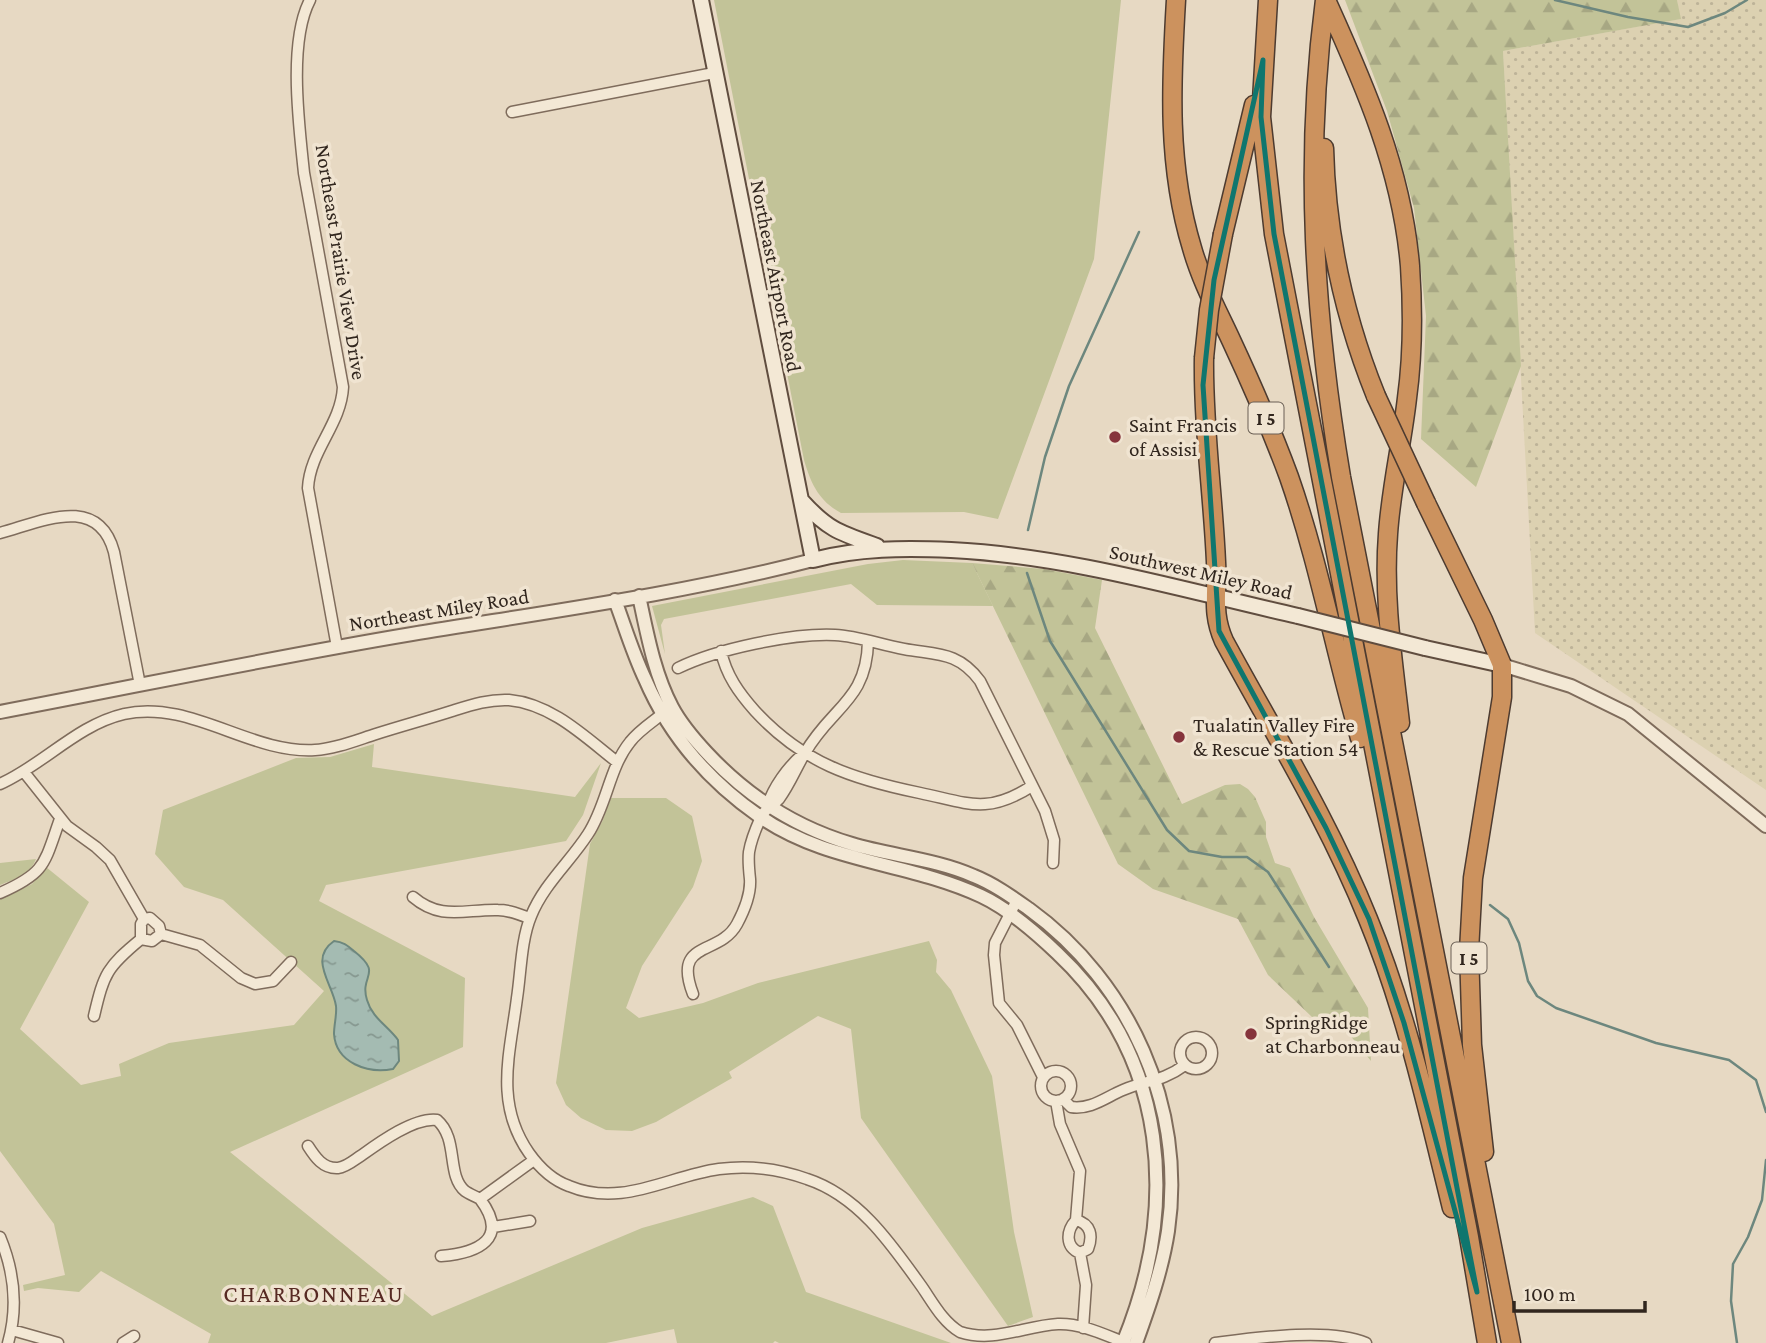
<svg xmlns="http://www.w3.org/2000/svg" width="1766" height="1343" font-family="'Crimson Pro',serif">
  <defs>
    <pattern id="farmland-dots" width="8" height="8" patternUnits="userSpaceOnUse" patternTransform="scale(1.75)"><rect width="8" height="8" fill="#dcd1b1"/><path d="M2 2h.1M6 6h.1" fill="none" stroke="#bdb398" stroke-width="1.8" stroke-linecap="round"/></pattern>
    <pattern id="forest-firs" width="22" height="20" patternUnits="userSpaceOnUse" patternTransform="scale(1.75)"><rect width="22" height="20" fill="#c2c398"/><path d="M5 1l3.5 6h-7zM16 11l3.5 6h-7z" fill="#a7a783"/></pattern>
    <pattern id="water-ripples" width="26" height="14" patternUnits="userSpaceOnUse" patternTransform="scale(1.75)"><rect width="26" height="14" fill="#a4bbb2"/><path d="M2 4q2-2 4 0t4 0M15 11q2-2 4 0t4 0" fill="none" stroke="#869890"/></pattern>
  </defs>
  <rect width="100%" height="100%" fill="#e7d9c3"/>
  <path fill="url(#farmland-dots)" d="M1677,0H1766V790L1535,633L1503,51L1680,19Z"/>
  <path fill="#c2c398" d="M714,0H1121L1094,259L998,519L964,512L841,513C819,501 811,484 804,460Z
    M903,560L972,563L993,606L877,605L851,584L664,619L661,625L665,654L652,606L868,564Z
    M374,744L372,767L575,797L601,763L583,815L566,841L326,885L319,901L465,978L463,1047L230,1152L432,1316L642,1228L753,1197L773,1206L806,1292L951,1343H779L775,1341L773,1343H677L674,1329L606,1343H208L211,1334L101,1271L79,1292L38,1288L24,1291L23,1285L65,1275L54,1224L0,1151V899L32,884L46,867L89,902L20,1029L81,1085L121,1076L119,1064L169,1043L294,1025L324,991L223,900L184,887L155,854L163,810L296,758L330,757Z
    M611,798H666L692,816L702,861L693,887L642,966L626,1008L639,1018L703,1003L758,983L929,941L937,960L936,972L951,990L992,1076L1014,1232L1033,1317L1008,1326L861,1118L851,1029L818,1016L729,1072L732,1078L656,1122L632,1131L606,1130L581,1118L566,1105L556,1083L590,844L602,822Z
    M36,859C30,875 15,879 0,885V863Z"/>
  <path fill="url(#forest-firs)" d="M1345,0H1677L1681,19L1503,51L1521,366L1476,487L1421,439L1426,316L1414,208L1387,111Z
    M972,563L1044,569L1102,580L1095,628L1182,804L1225,785L1240,784L1248,789L1255,797L1266,822V837L1275,863L1290,868L1314,917L1368,1008L1371,1061L1349,1034L1312,1017L1268,975L1238,919L1153,889L1118,864Z"/>
  <path fill="url(#water-ripples)" stroke="#6d877e" stroke-width="2" d="M334,941C343,942 347,945 354,951C384,975 359,974 367,1000C372,1018 388,1026 398,1040L399,1061L393,1069C368,1074 336,1063 334,1034C334,1024 337,1015 336,1006C333,984 308,959 334,941Z"/>
  <g fill="none" stroke-linecap="round" stroke-linejoin="round">
    <path stroke="#6d877e" stroke-width="2.5" d="M1555,0L1628,17L1688,27L1725,13L1747,0
      M1028,530L1045,457L1069,386L1139,232
      M1027,573L1050,641L1167,830L1189,851L1222,857H1247L1268,872L1329,967
      M1490,905L1508,919L1519,943L1528,981L1537,996L1556,1008L1656,1043L1729,1060L1756,1080L1766,1112
      M1737,1343L1731,1301L1733,1264L1748,1237L1762,1200L1766,1160"/>
    <g stroke="#7f6c5c" stroke-width="13">
      <path id="minor" d="M310,0C288,42 299,125 304,173L343,387C341,425 310,450 308,488L337,647
        M512,112L714,73
        M0,533C41,522 98,493 114,552L140,685
        M721,651C726,675 739,693 755,711C803,763 852,779 920,793C968,803 987,815 1032,786
        M678,668C717,649 792,633 835,635C858,636 881,645 904,649C936,655 958,651 980,681L1045,811L1054,840L1053,863
        M666,711C654,721 639,730 630,742C609,768 607,805 588,834C570,862 544,884 531,916C521,940 521,972 517,998C510,1054 494,1103 529,1153C539,1167 552,1180 569,1186C622,1208 668,1176 719,1169C749,1165 779,1169 807,1179C859,1196 892,1245 922,1287C933,1303 943,1322 960,1332C994,1343 1024,1326 1058,1324C1081,1323 1105,1335 1126,1343
        M24,772L67,826L96,847L110,860L144,919
        M0,784C43,765 77,725 124,714C190,699 250,754 315,750C335,749 357,740 376,734C401,726 427,719 452,711C471,705 489,699 509,700C552,704 585,737 617,762
        M767,807C773,787 788,767 803,754
        M0,893C46,873 44,864 60,819
        M413,897C441,921 465,909 498,910C509,910 519,914 529,918
        M1017,900L995,943L994,955L999,1003L1017,1025L1043,1077
        M150,918L159,926L161,934L152,941L141,939V924L144,919Z
        M161,934L200,945L241,978L255,984L273,981L291,962
        M693,994C672,939 719,957 737,924C744,911 751,894 750,879C749,870 748,861 749,852C751,840 756,828 761,817C767,806 772,807 779,799C790,784 796,768 805,753C831,707 867,701 868,641
        M94,1016C104,973 107,967 141,939
        M1180 1053a16 16 0 1 1 32 0a16 16 0 1 1-32 0Z
        M1041 1086a15 15 0 1 1 30 0a15 15 0 1 1-30 0Z
        M1063,1099L1071,1107C1091,1110 1106,1097 1123,1090C1146,1080 1162,1082 1185,1065
        M1056,1101L1060,1124L1080,1171L1076,1220C1066,1231 1065,1247 1080,1253L1088,1249C1093,1236 1091,1224 1076,1220
        M308,1146C315,1157 323,1169 338,1168C347,1167 354,1160 362,1155C380,1142 415,1117 437,1120C459,1139 446,1175 465,1191C469,1194 475,1196 480,1199L534,1160
        M493,1227L530,1221
        M0,1237C14,1271 18,1308 8,1343
        M1080,1253L1086,1285L1083,1328
        M441,1256C478,1253 510,1239 480,1199
        M12,1330L58,1343
        M123,1343L134,1336
        M1215,1343C1254,1338 1330,1327 1366,1343"/>
    </g>
    <g stroke="#7f6c5c" stroke-width="16">
      <path id="tertiary" d="M639,596C647,633 654,673 672,707C681,724 693,738 707,753C748,797 794,827 852,844C892,856 936,859 974,876C994,884 1012,897 1029,909C1130,982 1186,1107 1168,1231C1162,1270 1149,1307 1136,1343
        M615,600C625,627 633,654 645,679C669,735 709,781 759,816C826,863 908,862 981,896C1009,909 1035,932 1057,953C1169,1058 1179,1207 1123,1343
        M1502,665L1571,686L1628,714L1766,826
        M0,712C137,686 274,657 412,634C546,612 681,594 813,560"/>
    </g>
    <g stroke="#604d3f" stroke-width="18">
      <path id="secondary" d="M701,0L813,560C858,548 905,548 951,550C1070,556 1183,590 1298,616
        M801,500C828,530 840,533 877,546
        M1425,648L1502,665"/>
    </g>
    <g stroke="#4d3b30" stroke-width="21">
      <path id="motorway" d="M1176,0C1171,84 1167,166 1192,248C1201,280 1217,310 1231,340C1252,385 1272,431 1289,477C1319,563 1335,652 1360,738
        M1268,0L1261,117L1274,234L1469,1237L1487,1343
        M1325,0C1304,162 1314,316 1341,477L1511,1343
        M1326,0C1365,86 1402,170 1410,266C1413,310 1413,354 1407,398C1402,443 1391,488 1388,534C1383,597 1393,661 1400,723
        M1324,148C1326,233 1344,317 1376,396
        M1223,234L1254,105
        M1204,358C1203,427 1213,494 1216,562C1218,593 1211,612 1224,641C1274,733 1329,822 1368,919C1406,1011 1428,1111 1452,1208
        M1426,503L1483,620L1502,665V697L1473,878L1469,951L1472,1045L1484,1152"/>
    </g>
    <use href="#minor" stroke="#f3e8d5" stroke-width="10"/>
    <use href="#tertiary" stroke="#f3e8d5" stroke-width="12"/>
    <use href="#secondary" stroke="#f3e8d5" stroke-width="14"/>
    <use href="#motorway" stroke="#cc925e" stroke-width="18"/>
    <g stroke="#604d3f" stroke-width="18" stroke-linecap="butt">
      <path id="secondary-bridge" d="M1298,616L1425,648"/>
    </g>
    <g stroke="#4d3b30" stroke-width="21" stroke-linecap="butt">
      <path id="motorway-bridge" d="M1204,358L1209,310L1223,234
        M1376,396L1426,503"/>
    </g>
    <use href="#secondary-bridge" stroke="#f3e8d5" stroke-width="14"/>
    <use href="#motorway-bridge" stroke="#cc925e" stroke-width="18"/>
  </g>
  <path fill="none" stroke="#0f766e" stroke-width="5" stroke-linejoin="round" d="M1263,60L1261,117L1274,234L1477,1292L1404,1023L1369,919L1326,828L1219,631L1203,385L1214,280Z"/>
  <g fill="#86343c" stroke="#f0e4d1" stroke-width="2.5">
    <circle cx="1115" cy="437" r="7"/>
    <circle cx="1179" cy="737" r="7"/>
    <circle cx="1251" cy="1034" r="7"/>
  </g>
  <g text-anchor="middle" dominant-baseline="central" stroke-width="7" stroke-linejoin="round" paint-order="stroke">
    <g fill="#f0e4d1" stroke="#6a5f54" stroke-width="2">
      <rect x="1248.5" y="402.5" width="35" height="31" rx="5"/>
      <rect x="1451.5" y="942.5" width="35" height="31" rx="5"/>
    </g>
    <g font-size="19" font-weight="bold" fill="#31261e">
      <text x="1266" y="418">I 5</text>
      <text x="1469" y="958">I 5</text>
    </g>
    <g font-size="21" fill="#31261e" stroke="#f0e4d1">
      <text transform="translate(341 262) rotate(81)">Northeast Prairie View Drive</text>
      <text transform="translate(776 276) rotate(79)">Northeast Airport Road</text>
      <text transform="translate(1201 572) rotate(13)">Southwest Miley Road</text>
      <text transform="translate(439 610) rotate(-9)">Northeast Miley Road</text>
    </g>
    <g font-size="21" fill="#31261e" stroke="#f0e4d1" text-anchor="start">
      <text x="1129" y="425">Saint Francis<tspan x="1129" dy="24">of Assisi</tspan></text>
      <text x="1193" y="725">Tualatin Valley Fire<tspan x="1193" dy="24">&amp; Rescue Station 54</tspan></text>
      <text x="1265" y="1022">SpringRidge<tspan x="1265" dy="24">at Charbonneau</tspan></text>
    </g>
    <g font-size="24" letter-spacing="2" fill="#572a23" stroke="#f0e4d1">
      <text x="314" y="1293">CHARBONNEAU</text>
    </g>
  </g>
  <path d="M1514 1301v10h131v-10" fill="none" stroke="#31261e" stroke-width="3.5"/>
  <text x="1524" y="1301" font-size="21" fill="#31261e" stroke="#f0e4d1" stroke-width="5" paint-order="stroke">100 m</text>
</svg>
